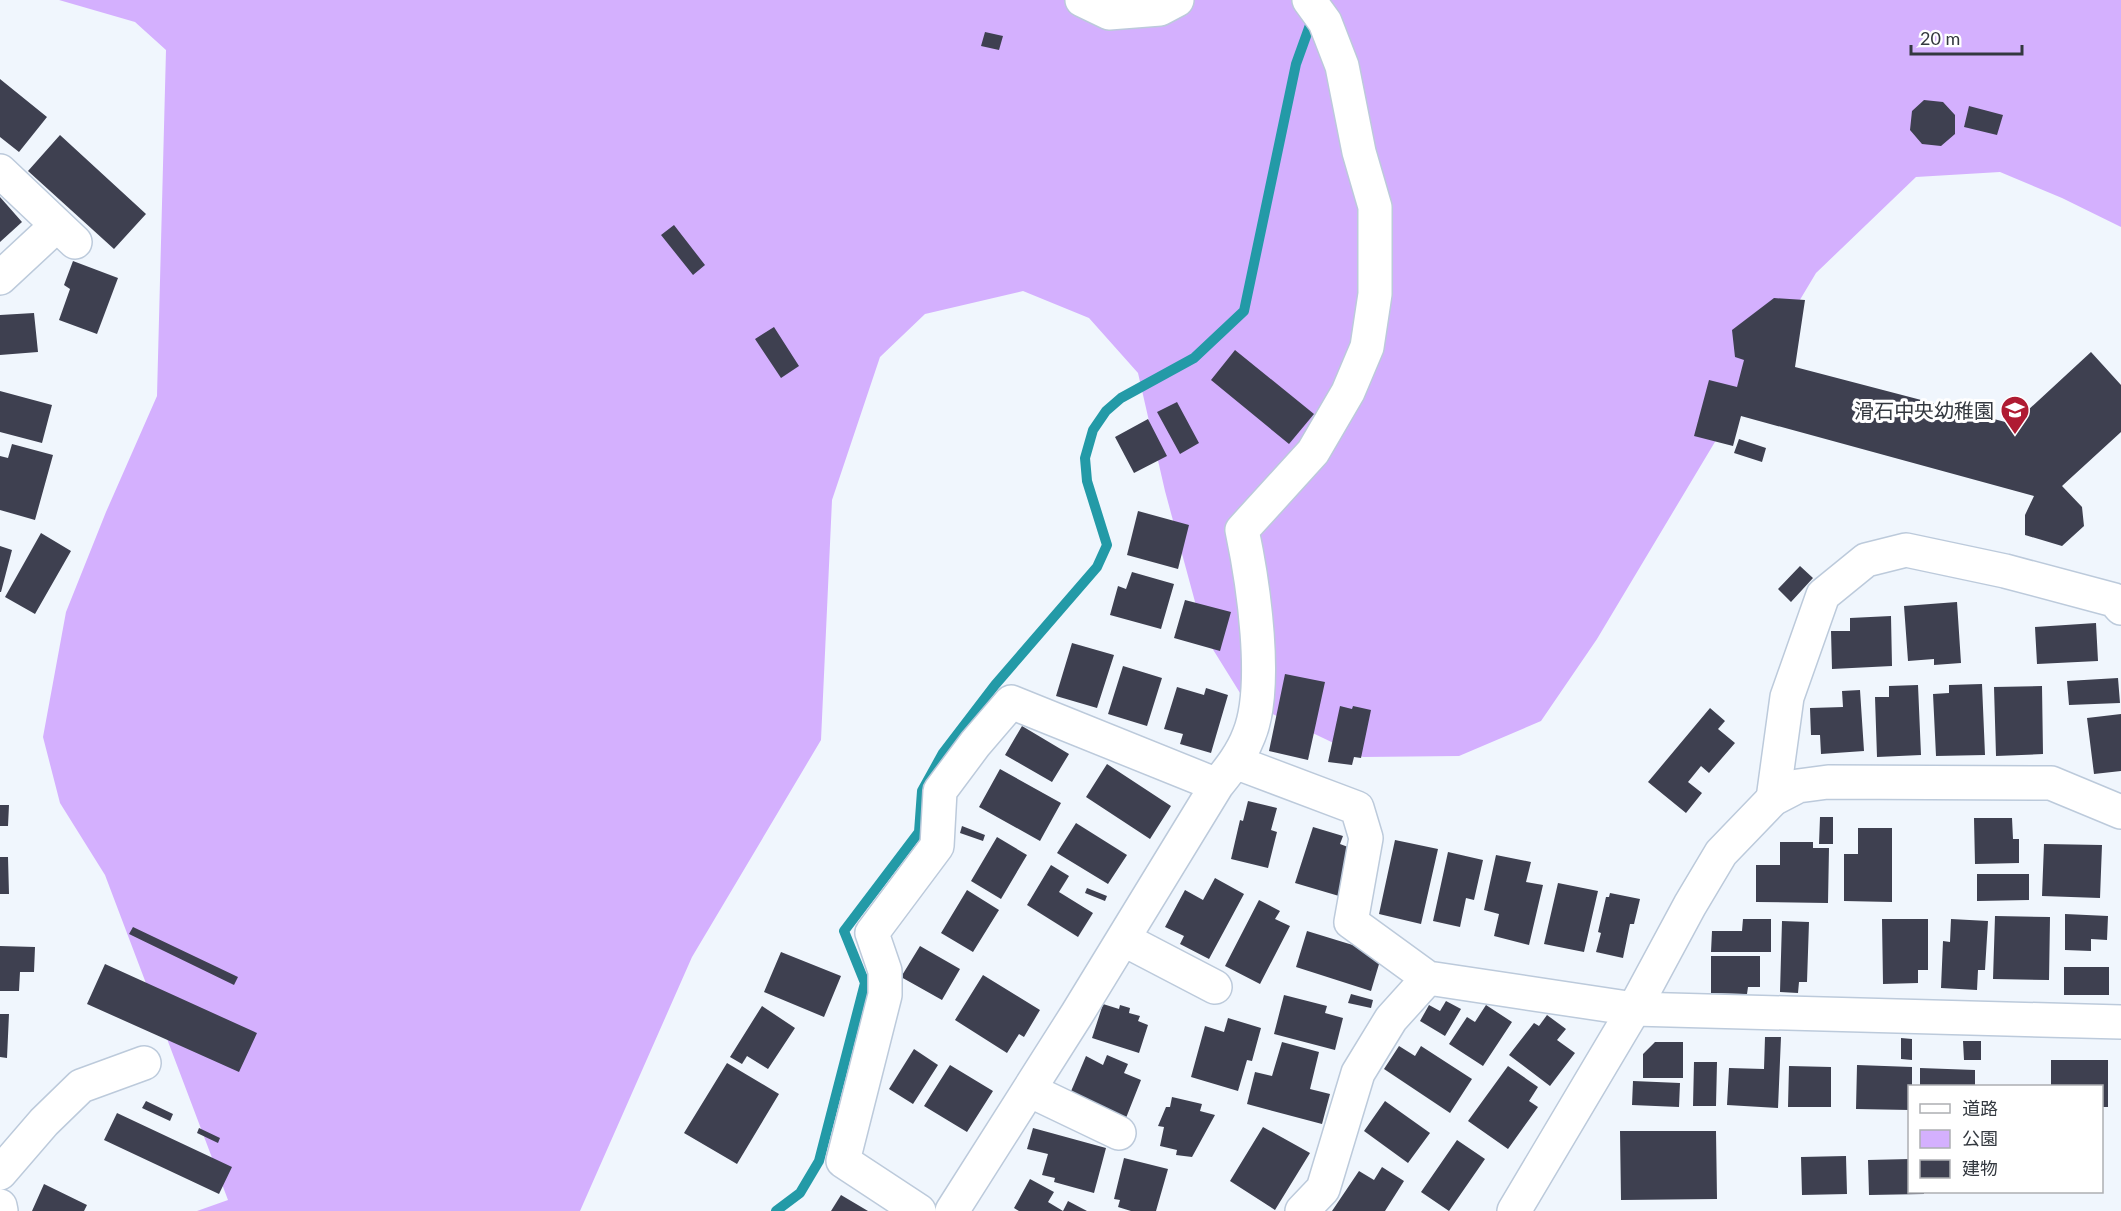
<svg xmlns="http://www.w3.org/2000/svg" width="2121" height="1211" font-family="Lato,'Noto Sans JP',sans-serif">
  <rect width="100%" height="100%" fill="#f0f6fd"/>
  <path fill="#d4b0fe" d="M59,0H2121V227L2062,198L2000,172L1916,177L1816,273L1597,639L1541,721L1459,756L1363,757L1245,701L1204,635L1165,491L1138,373L1089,318L1023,291L925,314L880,357L832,500L821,740L692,957L580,1211H197L228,1200L105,875L60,803L43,737L66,612L106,512L157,396L166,50L135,22Z"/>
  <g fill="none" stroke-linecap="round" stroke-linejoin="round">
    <path stroke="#239aa7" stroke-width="10" d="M776,1211L800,1193L819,1161L865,983L844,931L919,832L922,791L943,753L995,685L1097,567L1107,545L1087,481L1085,458L1093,430L1106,411L1121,398L1194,358L1244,311L1296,64L1314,14"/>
  </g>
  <path fill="#3e4050" d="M985,32L1003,36L999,50L981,46Z
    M0,79L47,117L19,152L0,137Z
    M1924,100L1943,102L1955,115V134L1941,146L1922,144L1910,130L1912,111Z
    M1969,106L2003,115L1997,135L1964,127Z
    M60,135L146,214L114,249L28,171Z
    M0,197L22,222L0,242Z
    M674,225L705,265L693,275L661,235Z
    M73,261L118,278L97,334L59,320L70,289L64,285Z
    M1774,298L1805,300L1795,367L2013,424L2091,352L2121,385V432L2062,486L2082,507L2084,526L2062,546L2025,535V515L2034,496L1741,416L1733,446L1694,436L1709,380L1737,387L1744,360L1735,357L1732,330Z
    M34,313L38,352L0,355V315Z
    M774,327L799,366L781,378L755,339Z
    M1235,350L1314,414L1289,444L1211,380Z
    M0,391L52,405L42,443L0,432Z
    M1177,402L1199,443L1180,454L1157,412Z
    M1148,419L1167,456L1134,473L1115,437Z
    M1739,439L1766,448L1762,462L1734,453Z
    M12,444L53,455L35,520L0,510V456L8,458Z
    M1138,511L1189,525L1178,569L1127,555Z
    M41,533L71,551L35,614L5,597Z
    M0,546L12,550L1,592H0Z
    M1800,566L1813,578L1791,602L1778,589Z
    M1132,572L1174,584L1161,629L1110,615L1118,586L1126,589Z
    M1185,600L1231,612L1220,651L1174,638Z
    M1957,602L1961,663L1934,665V659L1908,661L1904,606Z
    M1891,616L1892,666L1832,669L1831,631H1850V618Z
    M2096,623L2098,661L2037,664L2035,627Z
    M1072,643L1114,655L1097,708L1056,696Z
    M1123,666L1162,678L1147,726L1108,714Z
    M1285,674L1325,682L1308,760L1269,751Z
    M2118,678L2120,703L2069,705L2067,681Z
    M1982,684L1985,755L1936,756L1933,694L1949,693V685Z
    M1918,685L1921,755L1877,757L1875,697H1889V686Z
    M2042,686L2043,754L1996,756L1994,687Z
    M1177,687L1204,695L1206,688L1228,695L1211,753L1180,744L1183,734L1164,729Z
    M1860,690L1864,751L1821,754L1820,735H1811L1810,708L1843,707L1842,691Z
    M1340,706L1352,709L1353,706L1371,710L1361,758L1354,757L1352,765L1328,762Z
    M1710,708L1725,721L1718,729L1735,743L1709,773L1701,766L1688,782L1702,793L1686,813L1648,782Z
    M2121,714V771L2094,774L2087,718Z
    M1022,726L1069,754L1052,782L1005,755Z
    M1107,764L1171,806L1150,839L1086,797Z
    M1000,769L1061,803L1040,841L979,807Z
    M1248,801L1277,808L1271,830L1277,832L1268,868L1231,859L1240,820L1243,821Z
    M0,805H9L8,826H0Z
    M1820,817H1833V844H1819Z
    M1974,818H2012L2013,839H2019V863L1975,864Z
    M1076,823L1127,855L1108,884L1057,853Z
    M962,826L985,835L983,841L960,833Z
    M1313,827L1343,836L1340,844L1348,847L1345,855L1352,856L1339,896L1295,883Z
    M1858,828H1892V902L1844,901V854H1858Z
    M997,837L1027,855L1001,899L971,881Z
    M1395,840L1438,849L1421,924L1379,914Z
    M1780,842H1813V848H1829L1828,903L1756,902V865H1780Z
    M2044,844L2102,845L2100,898L2042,896Z
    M1448,852L1483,860L1474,900L1466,898L1460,927L1433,921Z
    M1496,855L1531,862L1526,882L1543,885L1529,945L1494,936L1499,914L1484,910Z
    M0,857H8L9,894H0Z
    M1051,865L1069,876L1059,892L1093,913L1078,937L1027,905Z
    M1977,874H2029V900L1977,901Z
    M1215,878L1244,894L1209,959L1180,944L1184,936L1165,927L1185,890L1203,900Z
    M1558,883L1598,891L1584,952L1544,944Z
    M1087,888L1107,896L1105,901L1085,893Z
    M967,890L999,910L973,952L941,933Z
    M1610,893L1640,899L1634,924H1630L1623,958L1596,952L1601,933L1598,932L1606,897H1609Z
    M1259,900L1280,911L1275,919L1290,926L1260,984L1225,966Z
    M2065,914L2108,916L2107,940L2091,939V951L2065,950Z
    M1995,916L2050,917L2049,980L1993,979Z
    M1743,919H1771V952H1711L1712,931H1742Z
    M1882,919H1928V970H1918V983L1883,984Z
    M1951,919L1988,921L1985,970H1978L1977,990L1941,988L1943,941L1950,942Z
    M1782,921L1809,922L1807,982H1799L1798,993L1780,992Z
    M133,927L238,977L234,985L129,934Z
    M1307,931L1382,954L1371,991L1296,967Z
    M0,946L35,947L34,972H20L19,991H0Z
    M920,946L960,969L942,1000L901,977Z
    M781,952L841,976L824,1017L764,992Z
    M1711,956H1760V987H1748L1747,994L1711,993Z
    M105,964L257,1033L239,1072L87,1004Z
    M2064,967H2109V995H2064Z
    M983,975L1040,1010L1024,1037L1019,1034L1007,1053L955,1020Z
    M1351,994L1373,1000L1371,1008L1348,1003Z
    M1284,995L1327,1006L1325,1013L1343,1018L1335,1050L1274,1034Z
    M1446,1001L1461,1009L1445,1036L1420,1021L1429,1005L1440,1011Z
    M1103,1004L1119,1009L1120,1005L1130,1008L1129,1013L1140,1016L1138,1021L1148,1025L1139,1053L1092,1038Z
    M1486,1005L1512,1022L1483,1066L1449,1044L1467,1017L1475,1022Z
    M762,1006L795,1028L768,1069L747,1056L742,1064L730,1057Z
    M0,1014H9L7,1058L0,1057Z
    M1547,1015L1566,1029L1557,1040L1575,1053L1550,1086L1509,1055L1534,1023L1539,1026Z
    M1228,1018L1261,1028L1252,1061L1247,1060L1238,1091L1191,1077L1205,1026L1224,1032Z
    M1765,1037H1781L1778,1108L1727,1105L1729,1068L1764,1069Z
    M1901,1038L1912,1039V1060L1901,1059Z
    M1963,1041H1981V1060H1964Z
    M1282,1042L1319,1052L1310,1089L1330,1094L1322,1124L1247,1104L1255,1072L1272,1076Z
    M1655,1042H1683V1078H1643V1054Z
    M1399,1046L1415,1056L1421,1046L1472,1079L1450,1113L1384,1069Z
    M914,1049L938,1065L913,1104L889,1089Z
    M1107,1055L1128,1064L1124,1073L1141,1080L1126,1118L1069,1096L1086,1056L1103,1065Z
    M2051,1060H2108V1107H2102V1086H2051Z
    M1694,1062H1717L1716,1106H1693Z
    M727,1063L779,1094L737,1164L684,1133Z
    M950,1065L993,1091L967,1132L924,1106Z
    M1857,1065L1912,1067V1086H1910V1110L1856,1109Z
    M1508,1066L1538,1087L1529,1101L1538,1107L1508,1149L1468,1121Z
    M1789,1066L1831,1067V1107H1788Z
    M1920,1068L1975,1070V1086H1920Z
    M1633,1081L1680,1083L1679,1107L1632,1105Z
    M1172,1097L1202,1104L1200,1111L1215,1115L1192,1157L1176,1155L1177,1150L1160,1146L1164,1127L1158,1126L1166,1107H1170Z
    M146,1101L173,1114L170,1121L142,1108Z
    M1385,1101L1430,1133L1408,1163L1364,1131Z
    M117,1113L232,1167L219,1194L104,1140Z
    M1263,1127L1310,1153L1275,1210L1230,1181Z
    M199,1128L220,1138L218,1143L197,1133Z
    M1033,1128L1106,1148L1094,1193L1054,1182L1055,1178L1042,1175L1048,1154L1027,1149Z
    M1620,1131H1716L1717,1199L1621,1200Z
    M1457,1140L1485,1159L1449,1211L1421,1192Z
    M1846,1156L1847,1194L1802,1195L1801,1157Z
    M1124,1158L1168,1169L1156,1211H1131L1118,1207L1120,1200L1114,1199Z
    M1910,1159V1192H1924V1194L1869,1195L1868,1160Z
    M1382,1167L1404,1181L1385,1211H1332L1359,1171L1374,1180Z
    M1030,1179L1054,1192L1048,1202L1063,1211L1068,1201L1087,1211H1019L1014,1208Z
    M44,1184L87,1205L84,1211H32Z
    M841,1195L868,1211H831Z"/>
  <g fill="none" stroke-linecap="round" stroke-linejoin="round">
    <g stroke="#bccadb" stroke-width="36">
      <path id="minor" d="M1082,0L1109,13L1160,9L1177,0
        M0,171L75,242
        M0,278L57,225
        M1235,762L1357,808L1366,838L1351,922L1428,978
        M1773,799L1787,697L1823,595L1866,560L1906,550L2005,571L2114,600L2121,608
        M1123,939L1215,987
        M1029,1090L1119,1133
        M0,1173L44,1122L81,1086L144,1063
        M0,1206L1,1211
        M919,1211L843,1161L885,995V971L872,933L937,846L940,791L975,744L1011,702L1217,785
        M952,1211L1077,1014L1217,785C1229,770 1242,754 1249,735C1269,686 1253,582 1242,530L1313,452L1348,392L1367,347L1375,294V207L1359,152L1342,66L1325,22L1309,0
        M1302,1211L1323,1189L1358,1073L1391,1019L1428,978L1634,1009L2121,1022"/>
    </g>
    <g stroke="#bccadb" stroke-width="36">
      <path id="tertiary" d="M1514,1211L1634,1009L1690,905L1721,853L1773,799L1798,786L1828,782L2051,783L2121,812"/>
    </g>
    <use href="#minor" stroke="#fff" stroke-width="33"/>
    <use href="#tertiary" stroke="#fff" stroke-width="33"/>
  </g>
  <defs>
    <g id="school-pin" transform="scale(1.5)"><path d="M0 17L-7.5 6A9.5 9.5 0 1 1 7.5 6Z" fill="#af1b32" stroke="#fff"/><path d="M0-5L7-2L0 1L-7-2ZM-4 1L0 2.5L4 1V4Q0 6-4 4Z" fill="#fff"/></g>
  </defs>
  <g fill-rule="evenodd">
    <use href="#school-pin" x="2015" y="410"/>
  </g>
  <g text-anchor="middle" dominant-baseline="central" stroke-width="6" stroke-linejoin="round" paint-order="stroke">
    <g font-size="20" fill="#33383f" stroke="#fff" text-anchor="end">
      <text x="1994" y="410">滑石中央幼稚園</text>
    </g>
  </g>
  <rect x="1908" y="1085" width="195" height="108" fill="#ffffff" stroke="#adafb2" stroke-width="1.5"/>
  <rect x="1920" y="1104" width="30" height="9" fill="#ffffff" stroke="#adafb2" stroke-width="1.5"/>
  <text x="1962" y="1115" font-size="18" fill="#33383f">道路</text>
  <rect x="1920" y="1130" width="30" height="18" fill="#d4b0fe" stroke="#adafb2" stroke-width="1.5"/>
  <text x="1962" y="1145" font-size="18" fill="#33383f">公園</text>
  <rect x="1920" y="1160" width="30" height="18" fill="#3e4050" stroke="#adafb2" stroke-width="1.5"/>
  <text x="1962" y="1175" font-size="18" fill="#33383f">建物</text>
  <path d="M1911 45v9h111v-9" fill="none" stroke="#33383f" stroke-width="3"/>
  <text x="1920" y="45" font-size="18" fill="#33383f" stroke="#ffffff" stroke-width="4.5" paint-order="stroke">20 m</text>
</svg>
